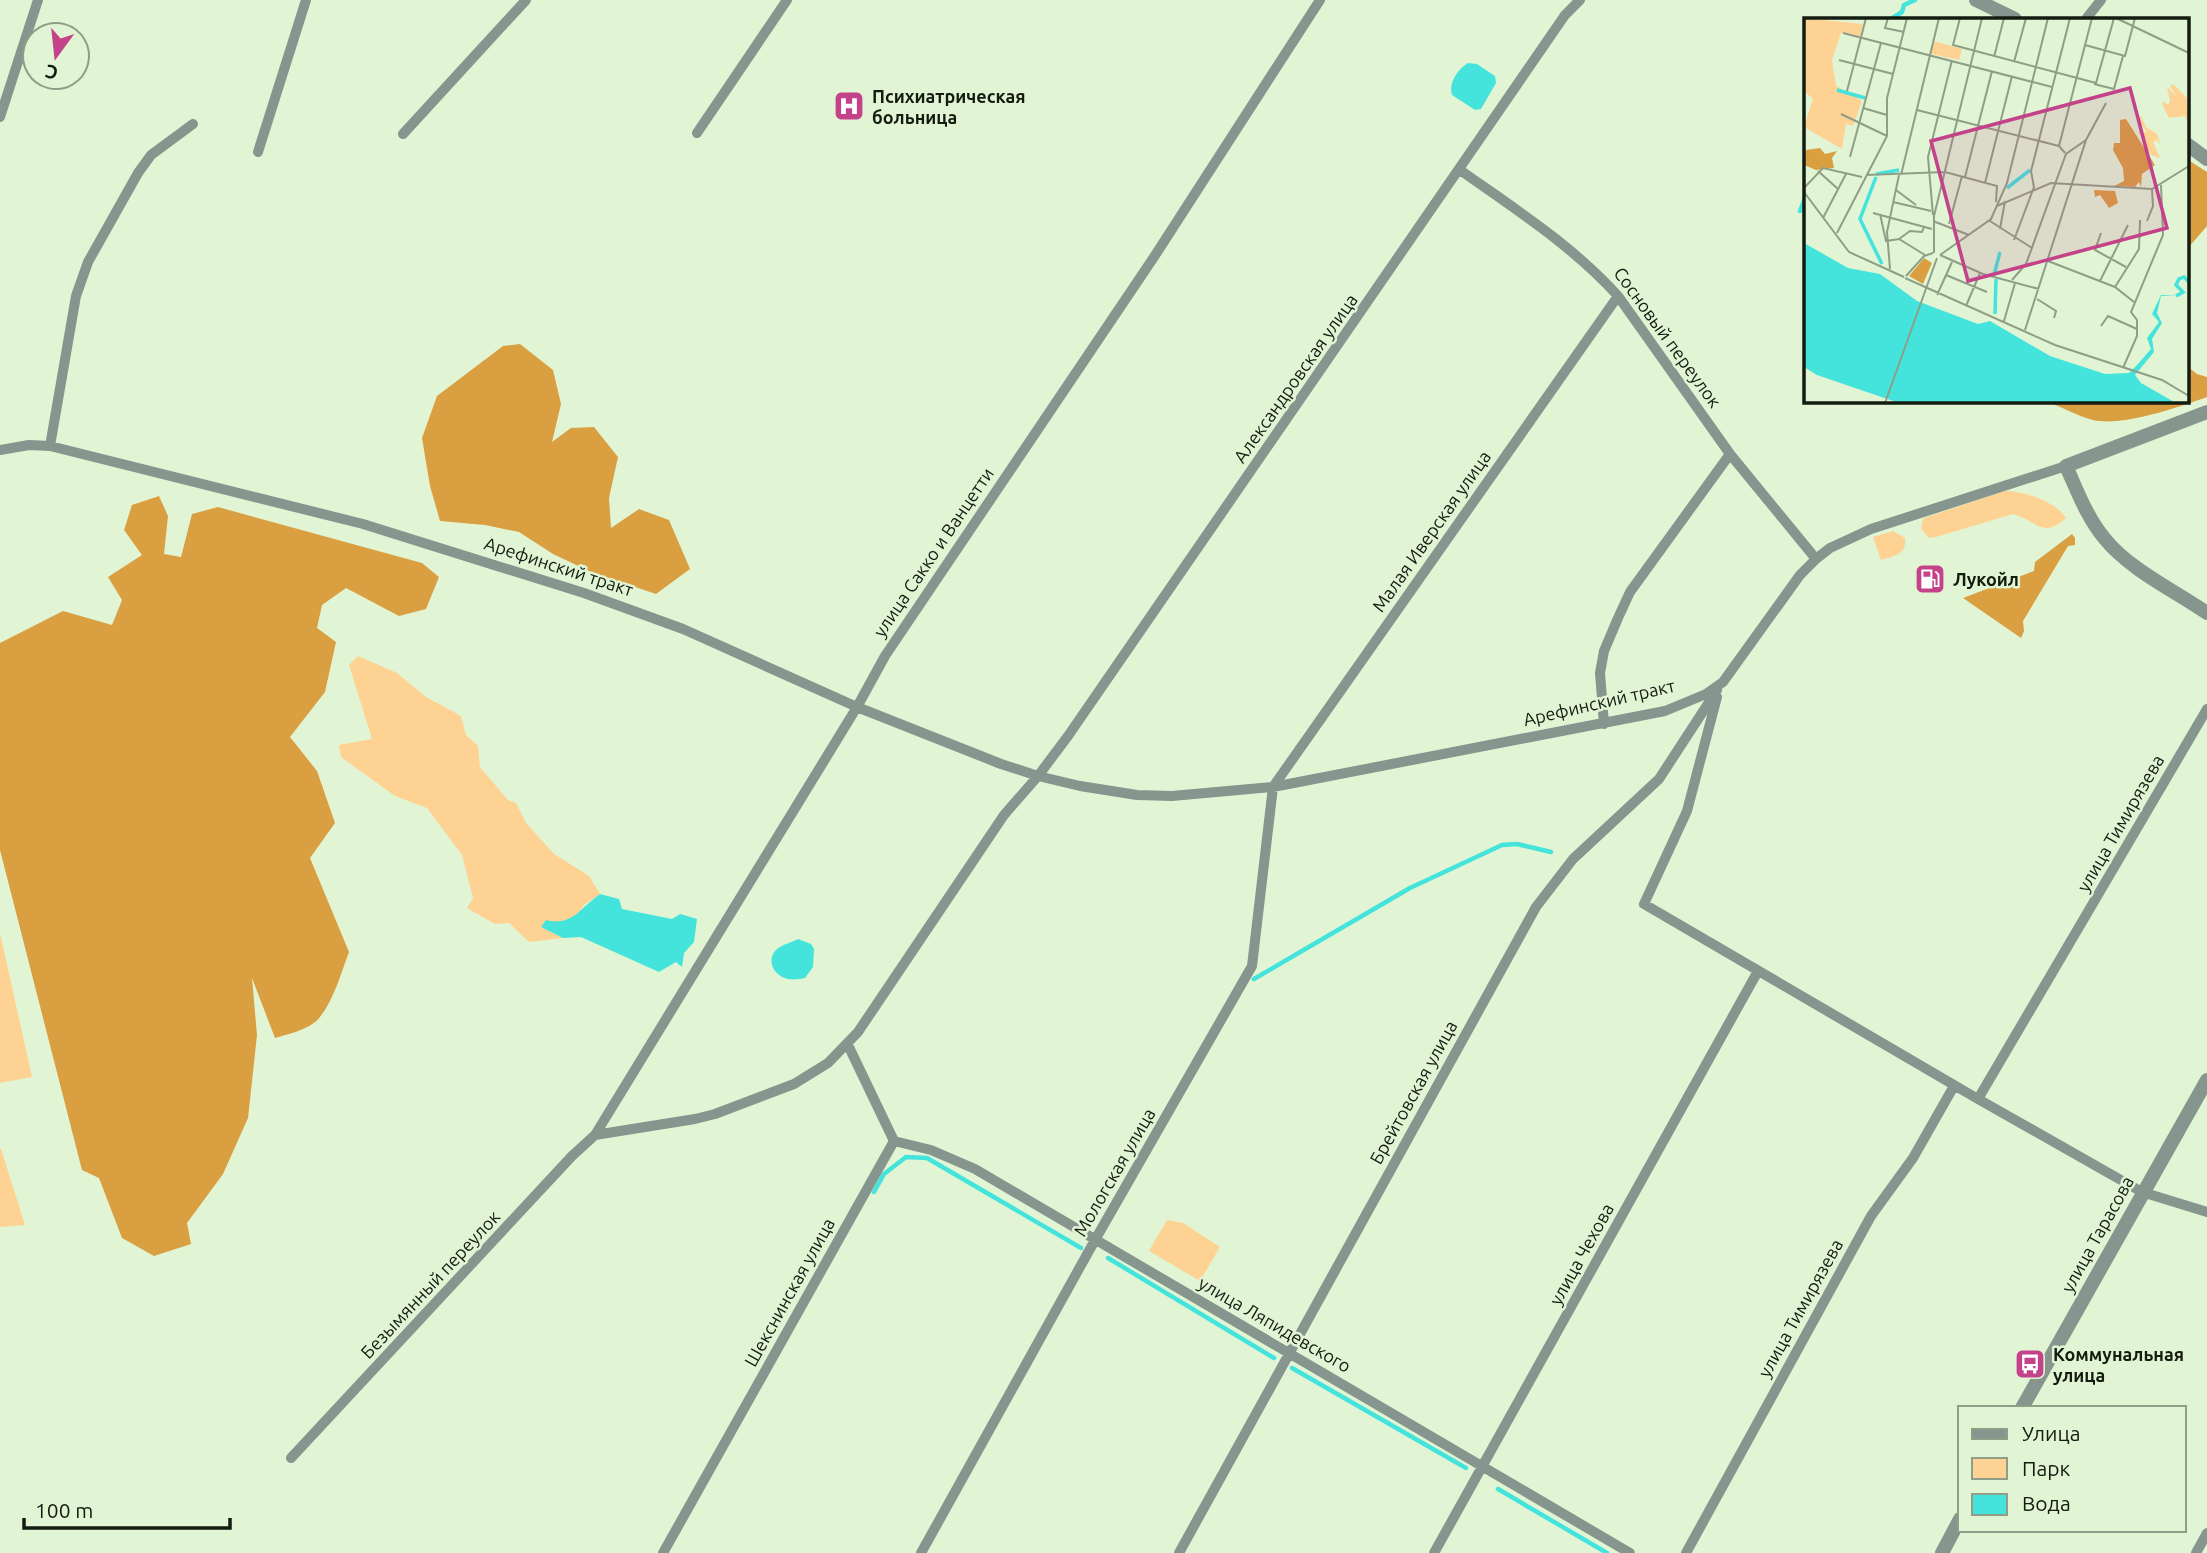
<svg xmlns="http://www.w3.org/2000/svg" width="2207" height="1553" font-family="Ubuntu,sans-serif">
  <rect width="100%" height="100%" fill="#e1f5d5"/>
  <path fill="#fdd292" d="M2005,491C2024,491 2055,501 2066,518C2042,540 2037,520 2013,514L1936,537L1929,538L1921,529L1923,519L1927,517Z
    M1893,531L1905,538C1907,555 1894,556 1881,560L1873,537Z
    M358,656L397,673L426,697L461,716L466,735L478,746L480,767L508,800L516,803L526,823L554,854L589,876L600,894L584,905L575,917L541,927L563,938L529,942L509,923L495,924L467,908L473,898L462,855L427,808L395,796L341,757L339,745L372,739L349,665Z
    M0,933L32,1077L0,1083Z
    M0,1149H1L25,1225L0,1227Z
    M1167,1220L1183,1223L1220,1247L1200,1281L1149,1251Z"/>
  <path fill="#d99f41" d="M2188,160L2207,172V226L2188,248Z
    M520,344L553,370L561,404L552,442L571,428L594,427L618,457L609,498L611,528L639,509L669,520L690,569L656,594L591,572L553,554L519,532L485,525L440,521L430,486L422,438L437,396L503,346Z
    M2188,367L2197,374L2207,377V397C2179,407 2122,427 2093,420C2077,416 2062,407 2046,401H2188Z
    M159,496L168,516L164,554L181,557L192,514L218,507L422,563L439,577L426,609L399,616L346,588L322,605L317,628L336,642L325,692L290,737L317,771L335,823L310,858L349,952C341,973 334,999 320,1017C311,1029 289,1034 275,1038L252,978L257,1035L248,1118L223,1174L187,1223L191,1244L154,1256L122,1238L99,1178L82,1170L0,850V643L63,611L112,625L122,600L108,577L142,555L124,530L132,505Z
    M2072,534L2075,538V545L2068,546L2023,621L2024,631L2021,638L1963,598L2034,571L2035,562Z"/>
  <path fill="#44e3dc" d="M1468,63L1477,64L1495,76L1496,83L1481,109L1475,110L1452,95C1448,83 1458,69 1468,63Z
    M600,894L619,899L622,909L672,919L680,914L697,919L694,942L684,953L682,967L676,962L659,972L581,937L563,938L541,927L546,920C572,927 581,907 600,894Z
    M798,939L811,944L814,949L813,967L805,978C800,979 793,980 788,979C774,976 765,960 777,949C782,945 792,942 798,939Z"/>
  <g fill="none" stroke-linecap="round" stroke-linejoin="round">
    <path stroke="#44e3dc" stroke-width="4.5" d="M1891,19L1902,12L1904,5L1915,0
      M1800,211L1806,196
      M1254,979L1410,888L1502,845L1517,844L1551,852
      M874,1192L884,1174L906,1157L927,1158L1081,1248
      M1108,1258L1274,1358
      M1292,1368L1466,1468
      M1498,1489L1607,1553"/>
    <path stroke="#86958d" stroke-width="10" d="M2086,19L2101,0
      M0,117L38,0
      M697,133L787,0
      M403,134L526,0
      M258,152L306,0
      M1460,170C1515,209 1573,246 1618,296L1730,454L1816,559
      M50,446L76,296L88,262L138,173L151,155L193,124
      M0,450L29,445L50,446L363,524L584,593L683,629L857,707L1001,764L1038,776L1080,786L1137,795L1172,796L1273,787L1665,711L1706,694L1723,682L1800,575L1816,559L1830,548L1871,529L2066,466
      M1717,697L1687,811L1644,904L1978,1099L2142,1192L2207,1212
      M1604,724L1600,673L1604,651L1618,618L1630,592L1730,454
      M1978,1099L2207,709
      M595,1135L695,1119L715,1114L794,1084L828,1063L858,1032L1004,815L1038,776L1068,736L1565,15L1580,0
      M894,1141L931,1150L975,1169L1630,1553
      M291,1458L572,1156L595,1135L857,707L885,656L1154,257L1320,0
      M663,1553L894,1141L848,1045
      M921,1553L1095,1240L1252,966L1273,787L1618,296
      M1179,1553L1536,907L1573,859L1659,779L1717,690
      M1434,1553L1758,971
      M1686,1553L1871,1216L1913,1158L1954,1086
      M2196,1553L2207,1533"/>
    <path stroke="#86958d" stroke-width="14" d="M1976,0L2015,19
      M2188,145L2207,159
      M2207,412L2066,466C2077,490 2087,518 2105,539C2129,569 2175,591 2207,613
      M2022,1408L2207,1080
      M1942,1553L1960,1519"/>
  </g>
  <defs>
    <g id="hospital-square" transform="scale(1.575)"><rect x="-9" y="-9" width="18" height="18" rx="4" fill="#c44289" stroke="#e1f5d5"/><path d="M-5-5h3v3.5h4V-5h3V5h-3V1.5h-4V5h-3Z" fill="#fff"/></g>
    <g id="fuel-square" transform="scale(1.575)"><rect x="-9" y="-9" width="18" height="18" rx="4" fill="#c44289" stroke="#e1f5d5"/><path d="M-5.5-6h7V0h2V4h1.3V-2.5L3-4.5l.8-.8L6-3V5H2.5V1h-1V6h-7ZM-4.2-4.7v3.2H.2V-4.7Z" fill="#fff"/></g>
    <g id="bus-square" transform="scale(1.575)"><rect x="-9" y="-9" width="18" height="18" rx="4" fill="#c44289" stroke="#e1f5d5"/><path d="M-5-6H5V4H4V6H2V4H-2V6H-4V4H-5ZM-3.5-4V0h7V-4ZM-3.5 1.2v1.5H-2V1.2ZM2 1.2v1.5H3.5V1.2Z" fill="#fff"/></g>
  </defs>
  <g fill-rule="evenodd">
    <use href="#hospital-square" x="849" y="106"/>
    <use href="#fuel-square" x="1930" y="579"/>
    <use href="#bus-square" x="2030" y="1364"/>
  </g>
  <g text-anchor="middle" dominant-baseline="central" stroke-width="5" stroke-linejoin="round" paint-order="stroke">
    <g font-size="18" font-weight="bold" fill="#141b10" stroke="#e1f5d5" text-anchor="start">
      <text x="872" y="96">Психиатрическая<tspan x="872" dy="21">больница</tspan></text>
      <text x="1953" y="579">Лукойл</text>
      <text x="2053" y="1354">Коммунальная<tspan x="2053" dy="21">улица</tspan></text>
    </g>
    <g font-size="18" fill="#141b10" stroke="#e1f5d5">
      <text transform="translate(1668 337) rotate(54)">Сосновый переулок</text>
      <text transform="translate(1295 378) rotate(-55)">Александровская улица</text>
      <text transform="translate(1431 531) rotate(-55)">Малая Иверская улица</text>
      <text transform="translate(933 552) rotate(-56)">улица Сакко и Ванцетти</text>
      <text transform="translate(559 566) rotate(18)">Арефинский тракт</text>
      <text transform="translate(1599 702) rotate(-13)">Арефинский тракт</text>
      <text transform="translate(2120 823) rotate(-60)">улица Тимирязева</text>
      <text transform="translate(1413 1092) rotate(-61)">Брейтовская улица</text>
      <text transform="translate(1114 1172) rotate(-60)">Мологская улица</text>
      <text transform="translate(2097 1234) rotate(-61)">улица Тарасова</text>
      <text transform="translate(1581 1254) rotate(-61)">улица Чехова</text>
      <text transform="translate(430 1284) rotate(-47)">Безымянный переулок</text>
      <text transform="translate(789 1292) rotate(-61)">Шекснинская улица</text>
      <text transform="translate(1800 1308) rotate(-61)">улица Тимирязева</text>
      <text transform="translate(1275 1324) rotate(30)">улица Ляпидевского</text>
    </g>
  </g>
  <g transform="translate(1804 18)">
    <rect width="385" height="385" fill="#e1f5d5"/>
    <path d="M0,0L59,6L56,18L37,15L28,42L32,68L58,83L49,108L42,106L38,131L0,109L9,81L0,73ZM130,23L158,31L155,42L127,36ZM369,66L383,80L385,109L381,98L365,100L359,88V83L364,87L366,83L363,69L372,78L366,68ZM337,98L342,109L353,116L357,128L353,122L349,124L356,140L347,137L334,113L343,114L332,100Z" fill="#fdd292"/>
    <path d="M322,101L351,147L338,156L337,169L335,164L331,169L310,168L320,163L319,150L309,132L310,125H316V102ZM16,130L21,136L33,133L28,140L30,150L12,152L0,147L2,132ZM290,172L311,173L314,185L305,190L296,177L291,179ZM120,240L128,245L119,266L105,258Z" fill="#d99f41"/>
    <path d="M0,225L44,250L76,256L113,283L174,306L186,303L246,338L301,356L325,355L334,346L347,331L343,320L355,304L348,296L357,277L373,278H357L353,295L358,305L348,321L350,334L331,357L337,365L372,385H95L13,357L0,349Z" fill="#44e3dc"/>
    <path fill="none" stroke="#44e3dc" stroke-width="3.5" d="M33,72L61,80M72,156L95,152M72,159L56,201L78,246M203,170L226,152M190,257L196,234M372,278L379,274L372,267L375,261L380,259L385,264M191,296L192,261"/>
    <path fill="none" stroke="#8f9e86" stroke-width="2" d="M84,0L81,10L100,14M156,0L149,27L292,65L310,0M312,0L385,35M39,15L248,69M281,27L321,38L331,0M190,39L200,0M35,42L89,56M210,44L222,0M290,66L310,71L319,38M43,73L62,0M59,90L83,97M113,92L255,128M37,96L83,118M261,135L255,128L288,0M46,139L77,25M14,153L34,171M62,157L141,154L193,168L192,184M97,157L135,0M161,159L188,53M181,165L208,58M0,170L19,150L58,159M92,172L112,187M0,174L45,234L100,259M89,184L127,193M193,188L247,165L348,171L385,148M69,195L128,211M76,196L82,223L95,221L121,237M129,197L124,139L148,42M19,200L42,156M129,203L165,217M186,203L228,230M343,203L349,188L348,171M145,206L158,158M196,211L201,183M33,215L83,118V80L103,0M297,215L291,232L322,249M95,221L106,213L118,214L120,209M210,222L230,169L227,153L266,0M130,235V198L178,0M136,237L187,201L203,165L244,0M136,237L179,256L235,271M244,243L311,269L330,284M86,251L83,214L95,157M142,257L183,274M102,258L120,238L129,235M101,260L251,327L358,362L385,378M208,262L222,246L262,136L282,122M296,263L324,207M311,269L335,231L336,202M133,277L148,244M233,281L252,293L250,300M162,288L176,255M200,303L211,265M297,308L304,298L333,311M221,312L282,122L302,85M319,350L333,318V302L327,294L359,217L357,167M81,385L133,240"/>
    <path fill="#c44289" fill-opacity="0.15" stroke="#c44289" stroke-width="3.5" d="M326,70L363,210L164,263L127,123Z"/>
    <rect width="385" height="385" fill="none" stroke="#141b10" stroke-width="3.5"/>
  </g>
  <rect x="1958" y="1406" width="228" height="126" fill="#e1f5d5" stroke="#8f9e86" stroke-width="2"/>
  <rect x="1972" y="1429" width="35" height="10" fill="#86958d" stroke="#8f9e86" stroke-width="2"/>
  <text x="2022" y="1441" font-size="21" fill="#141b10">Улица</text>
  <rect x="1972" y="1458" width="35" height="21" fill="#fdd292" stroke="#8f9e86" stroke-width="2"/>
  <text x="2022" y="1476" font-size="21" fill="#141b10">Парк</text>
  <rect x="1972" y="1494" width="35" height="21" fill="#44e3dc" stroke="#8f9e86" stroke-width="2"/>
  <text x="2022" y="1511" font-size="21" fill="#141b10">Вода</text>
  <g transform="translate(56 56) rotate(195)"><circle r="33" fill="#e1f5d5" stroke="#8f9e86" stroke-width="2"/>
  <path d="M0-5L12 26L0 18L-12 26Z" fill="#c44289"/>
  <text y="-10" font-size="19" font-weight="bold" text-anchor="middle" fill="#141b10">С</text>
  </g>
  <path d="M24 1518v10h206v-10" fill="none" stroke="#141b10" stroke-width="3.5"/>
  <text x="35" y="1518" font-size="21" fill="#141b10" stroke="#e1f5d5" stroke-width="5" paint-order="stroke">100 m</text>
</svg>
